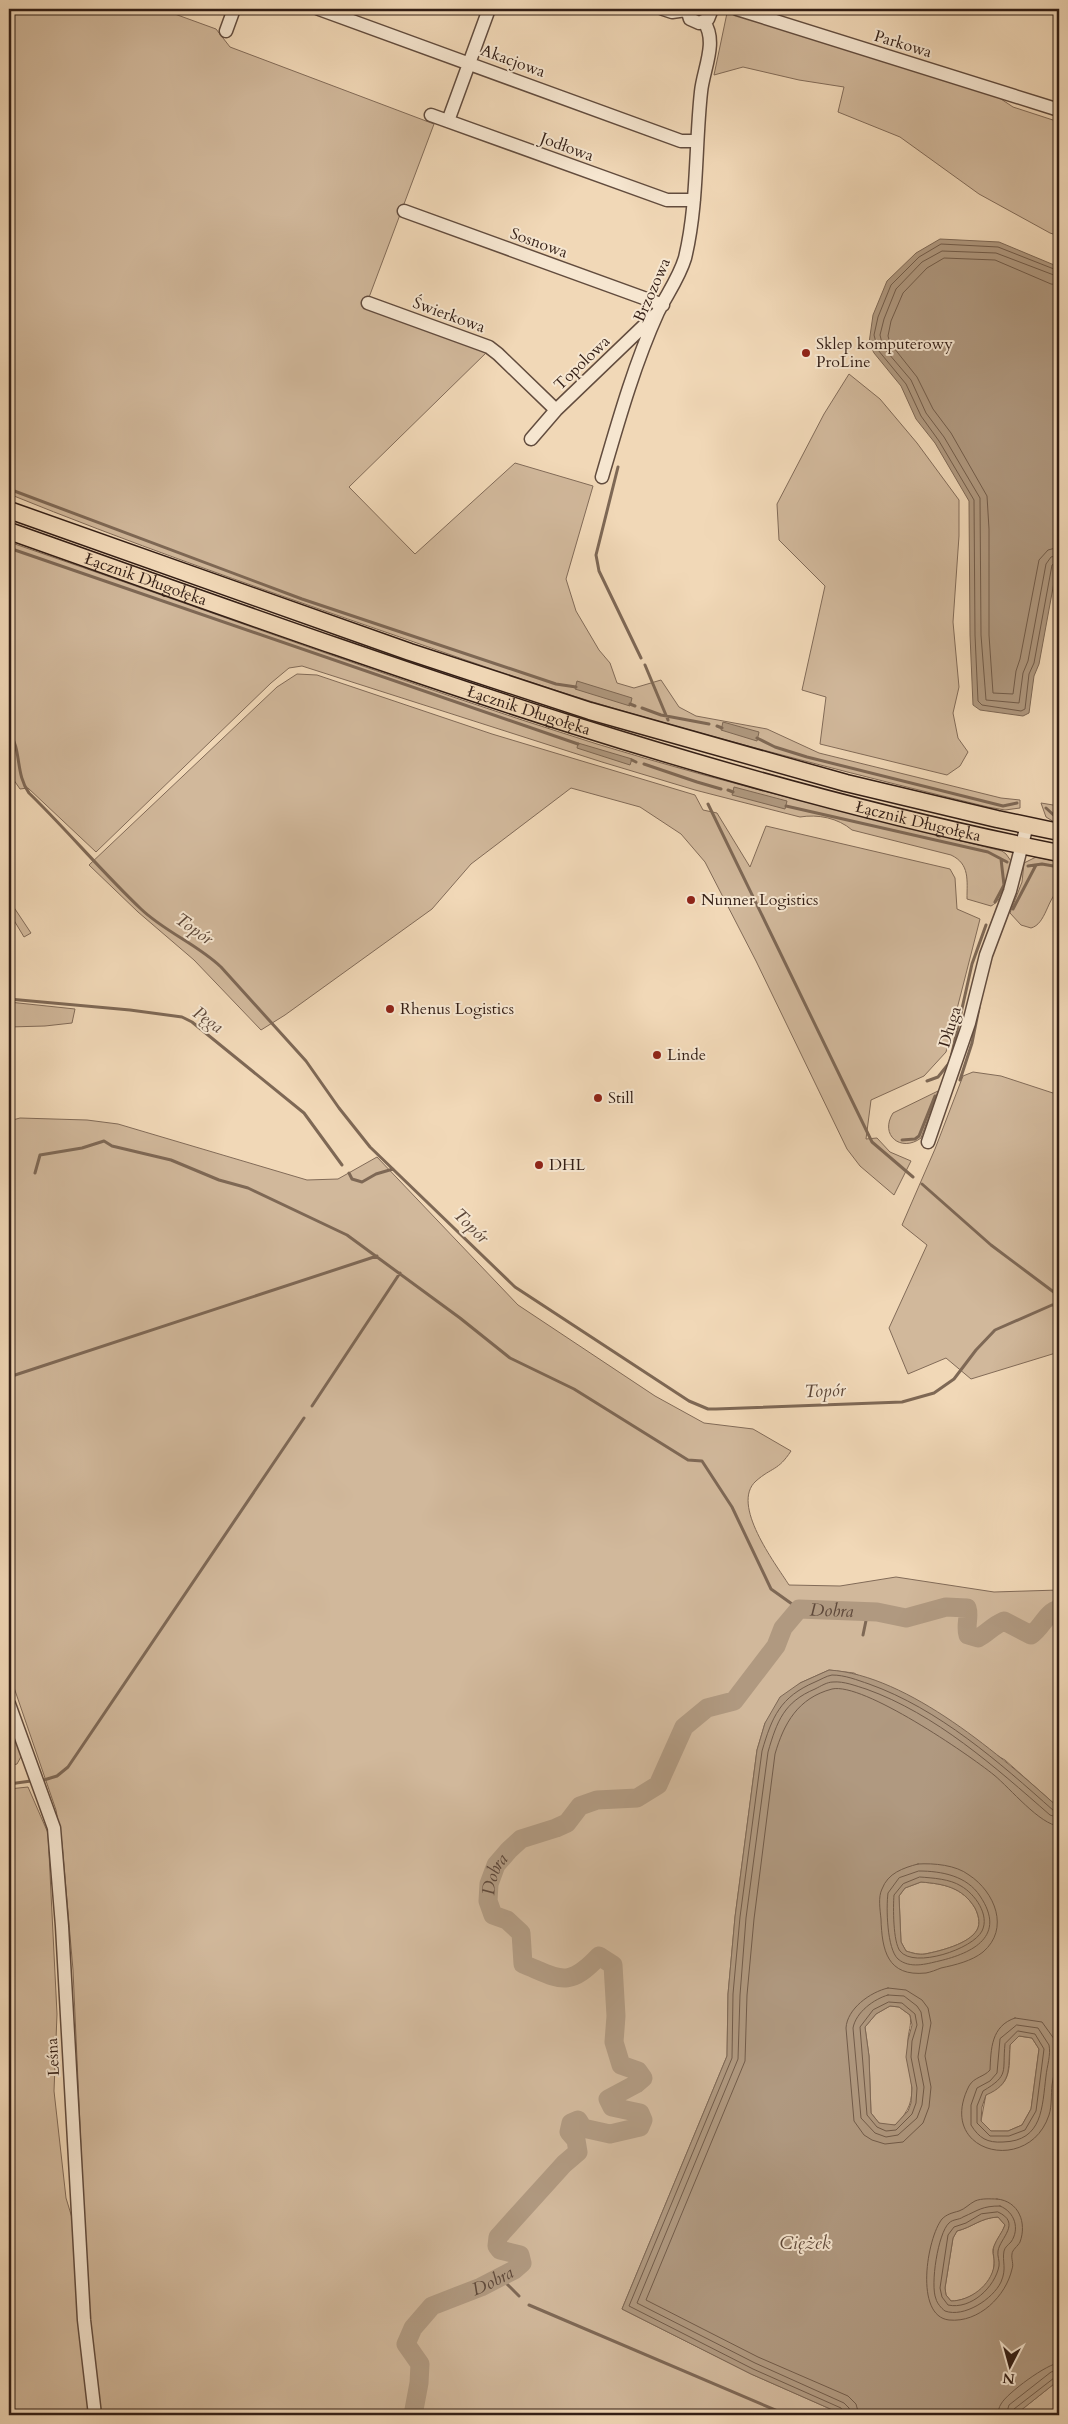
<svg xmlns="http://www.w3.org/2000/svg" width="1068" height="2424" font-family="Cardo,serif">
  <rect width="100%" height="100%" fill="#f1d8b7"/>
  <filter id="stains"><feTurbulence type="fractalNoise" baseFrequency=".004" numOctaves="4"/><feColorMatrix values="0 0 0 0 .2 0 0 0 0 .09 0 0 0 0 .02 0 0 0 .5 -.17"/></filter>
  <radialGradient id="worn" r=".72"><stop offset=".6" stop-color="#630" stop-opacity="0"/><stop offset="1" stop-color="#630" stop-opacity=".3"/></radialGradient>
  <path fill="#d1b89b" stroke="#826b58" d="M9,9H161L216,29L230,47L434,124L365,308L489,350L349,487L415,554L515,463L593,486L566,579L576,611L599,650L610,663L617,683L634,688L661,680L679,707L696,716L767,729L819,753L1001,798L1020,800V808L1005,810L988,807C865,777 743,746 623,711C537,686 452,655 368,626C247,584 127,542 9,494Z
    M727,13L746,14L995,95L1013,107L1059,122V236L1050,233L979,194L900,137L838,112L844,87L799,80L743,67L714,75Z
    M849,374L880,399L917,443L959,500V536L953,622L959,687L953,713L958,738L968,752L960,766L947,775L820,744L826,697L802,690L825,586L779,540L777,504L824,414Z
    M9,542C205,609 399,682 597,744C731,785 866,817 1002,851L1006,854L1011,861C1009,875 1005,899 991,906L967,899C967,880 970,864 951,855L852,830C838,818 818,814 800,817L695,790L602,762L302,666L289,668L271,683L96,852L28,788L20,789L9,773Z
    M297,674L317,675L492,734L695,795L703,810L717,813L750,867L766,826L950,869L955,878L957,909L980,919L946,1052L924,1076L871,1100L866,1139L877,1138L890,1152L911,1161L894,1195L860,1166L847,1149L756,961L705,862L681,834L640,807L571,788L471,864L432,909L285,1015L261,1030L194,960L138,912L89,865L277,687Z
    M1041,803L1059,806V825L1046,817Z
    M1036,857L1059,862V890C1047,899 1046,924 1031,928L1021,925L1010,913L1022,882L1024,863Z
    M9,900L31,933L24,937L9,912Z
    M9,1002L75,1009L72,1023L45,1026L9,1027Z
    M973,1072L1001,1076L1059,1095V1310L1056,1311L1059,1352L971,1379L946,1358L908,1374L889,1328L927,1245L902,1225L935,1149L963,1076Z
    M938,1091L921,1138C901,1153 879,1135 893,1113Z
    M20,1118L87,1120L118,1124L307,1180L338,1179L377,1157L518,1305L655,1396L704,1423L753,1429L791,1451C778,1471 772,1467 756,1481C730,1504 775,1563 789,1585L840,1586L896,1577L994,1592L1059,1590V1808L1005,1760L854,1673L829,1670L800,1683L765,1723L757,1750L735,1917L728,1994L727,2056L622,2309L751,2374L844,2415H100L89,2326L73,1970L62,1843L56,1810L9,1673V1121Z
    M9,1722L22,1755L17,1764L9,1766Z
    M28,1787L48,1833L57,2014L54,2091L66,2198L73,2221L90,2415H9V1789Z
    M921,1882C944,1884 962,1887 975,1908C978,1914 981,1923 977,1930C969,1944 940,1951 925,1954C919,1955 912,1953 906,1951L901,1942L899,1896L905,1888Z
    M890,2006L899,2007L910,2015C912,2026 908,2031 908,2041C905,2077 925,2097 895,2125L886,2126L879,2123L871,2113L869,2056L865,2027L876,2014Z
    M1019,2036L1032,2038L1039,2049L1031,2109L1022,2125L1008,2131H991L981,2121L986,2094C1012,2084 1009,2070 1010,2045Z
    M998,2217L1005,2225C1002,2234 996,2240 993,2249C992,2254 995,2258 994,2264C994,2285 970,2301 951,2301L946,2295L945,2288L953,2238L957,2231C973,2227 980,2218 998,2217Z
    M1059,2380V2415H1015Z"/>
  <path fill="#b09980" stroke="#7e6855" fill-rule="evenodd" d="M940,239L999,242L1059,267V555L1039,664L1034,676L1029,713L1023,716L980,710L973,705L970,635L969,501L935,443L916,419L901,386L874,353L869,343L873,315L887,281L916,253Z
    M577,681L632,698L630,706L575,689Z
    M723,722L759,732L757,741L721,730Z
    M578,743L632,759L630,765L577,748Z
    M734,787L787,801L785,809L732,795Z
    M829,1670C909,1675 1002,1757 1059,1808V2380L1015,2415H844L751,2374L622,2309L727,2056L728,1994L735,1917L757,1750L765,1723L780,1697L800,1683ZM921,1882C944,1884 962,1887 975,1908C978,1914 981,1923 977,1930C969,1944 940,1951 925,1954C919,1955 912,1953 906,1951L901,1942L899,1896L905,1888ZM890,2006L899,2007L910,2015L912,2025L908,2040L906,2057L912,2088L911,2103L908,2111L895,2125L879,2123L871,2113L869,2056L865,2027L876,2014ZM1019,2036L1032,2038L1039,2049L1031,2109L1022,2125L1008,2131H991L981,2121L982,2107L986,2095C1012,2084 1008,2070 1010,2045ZM998,2217L1005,2225C1002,2233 997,2238 994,2246C992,2253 995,2259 994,2266C991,2285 970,2301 951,2301L946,2295L945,2288L953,2238L957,2231C973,2227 980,2218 998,2217Z"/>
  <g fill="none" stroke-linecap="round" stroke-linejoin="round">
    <path stroke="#725c4a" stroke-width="1" d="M1059,271L998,247L941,244L919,257L891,285L878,317L874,335L878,350L906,384L921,416L939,441L974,500L975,635L978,701L982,705L1021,711L1025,709L1029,674L1034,663L1052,565L1059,561
      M1059,277L996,253L942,251L922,262L896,289L884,319L880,335L883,347L911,380L926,413L944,437L980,498L981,635L986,700L1019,703L1023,673L1028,661L1046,564L1051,557L1059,555
      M1059,285L1051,284L995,260L944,258L927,268L903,293L891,321L888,336L890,343L917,377L933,409L951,433L987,496L989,529V635L993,693L1013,694L1016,671L1020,659L1039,560L1048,550L1059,547
      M918,1864C934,1863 956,1865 969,1875C995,1892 1010,1929 983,1952C972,1961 955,1965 941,1968C936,1970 931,1972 926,1973C887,1977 882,1950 881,1919C880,1909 878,1897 882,1889C888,1873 903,1868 918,1864Z
      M919,1871C942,1871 967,1876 980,1896C1007,1936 973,1953 939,1961C926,1964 910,1969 898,1959C887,1949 886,1908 888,1893L899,1878Z
      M920,1877C933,1878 950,1879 961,1886C975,1894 990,1915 982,1931C973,1949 914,1969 900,1951C893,1942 893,1907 894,1895L903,1884Z
      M888,1988L906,1990L922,2000L928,2008L931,2023L925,2056L931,2087L929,2107L923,2123L903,2142L885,2144L872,2140L864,2135L854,2121L846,2028C847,2009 870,1992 888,1988Z
      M888,1995L904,1996L917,2006L921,2012L923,2025L918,2057L924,2087L922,2105L917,2118L898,2135L886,2137L875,2133L861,2118L853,2028C856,2012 874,1999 888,1995Z
      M889,2002L902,2003L915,2014L917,2025L912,2041L911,2057L917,2088L916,2103L912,2114L896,2130L886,2131L877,2127L867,2115L860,2027L873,2010Z
      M1015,2018L1042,2022L1057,2043C1059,2055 1054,2072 1052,2085C1051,2094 1052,2106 1049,2115C1029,2176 935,2153 969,2086C974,2077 984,2077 990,2070C991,2049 991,2026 1015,2018Z
      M1017,2025L1038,2028L1049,2045C1051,2055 1047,2066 1046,2076C1042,2107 1043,2141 1003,2142C987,2143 979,2138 971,2125V2105L977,2088L990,2081L997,2073L1000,2039Z
      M1018,2031L1035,2034L1044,2049L1036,2111L1025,2130L1009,2136H990L977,2123V2106L983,2091C1010,2075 1002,2072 1005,2044Z
      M997,2199C1019,2201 1027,2223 1020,2242C1018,2246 1012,2250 1012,2254C1011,2259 1014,2264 1012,2269C1006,2296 979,2323 949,2320C914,2316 927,2238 942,2219C947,2214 952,2213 959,2211C965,2209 969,2204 975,2201C982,2198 990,2199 997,2199Z
      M1000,2206C1015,2212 1020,2229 1011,2242C1008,2245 1005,2247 1004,2251C1002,2262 1007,2268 1001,2282C993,2299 964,2318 945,2311C941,2308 937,2303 936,2299C930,2285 938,2233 949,2223C953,2219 959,2220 963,2217C979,2210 982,2206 1000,2206Z
      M998,2212C1022,2223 1000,2238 998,2251C997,2256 1000,2261 999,2266C995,2287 971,2310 948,2305L942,2297L940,2288L948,2235L954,2227L966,2223L981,2214Z
      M845,2415L841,2408L753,2369L629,2306L732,2058L733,1994L740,1917L762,1751C772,1717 780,1697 815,1682C820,1680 826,1676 832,1675C845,1675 857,1680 869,1684C939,1709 999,1762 1054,1811L1059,1812
      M851,2415L849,2408L844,2403L755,2363L637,2303L738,2059L740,1995L746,1918L768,1752C777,1721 784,1702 815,1689C821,1686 827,1682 833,1682C844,1681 856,1686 866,1689C936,1714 995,1767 1050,1815L1059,1818
      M859,2415L856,2404L848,2396L758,2357L646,2300L745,2061L747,1995L754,1919L775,1754C784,1723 798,1698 832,1689C863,1682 968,1754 994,1775C1010,1788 1040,1825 1059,1826
      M998,2415C998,2411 999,2407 1001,2404C1007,2393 1048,2363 1059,2363
      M1006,2415L1009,2405L1051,2372L1059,2370
      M1012,2415L1014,2409L1054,2378L1059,2376"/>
    <path stroke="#7e6855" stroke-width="3" d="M618,467L596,555L599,571L641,658
      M9,489L302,599L556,684L576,687
      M9,548L578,744
      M645,665L668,720
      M630,704L635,706
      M642,708L661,715L709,724
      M717,726L722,728
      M9,732C22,750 15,774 29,793C67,830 102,872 141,909C165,932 197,944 221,967L306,1061L339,1108L370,1147L515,1287L689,1401L708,1409H716L902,1402L934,1393L954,1379L976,1350L995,1330L1052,1305H1059
      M757,738L775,747L807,757L1003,806L1017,803
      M632,760L636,762
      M644,764L697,782
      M697,782L721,789
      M728,790L733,792
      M708,804L872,1142L913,1177
      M786,806L988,852L1007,862
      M1046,808L1059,820
      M1028,866L1042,864L1059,867
      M995,902L1004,885L1001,859
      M1013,909L1036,865
      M9,999L130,1010L182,1017L192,1022L304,1113L342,1165
      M960,1080L972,1043L979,1008
      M927,1081L938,1077L950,1062L972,964L986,925
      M902,1140L915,1139L919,1136L935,1096
      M35,1173L40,1155L82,1148L104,1141L112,1146L171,1160L219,1180L248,1188L347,1235L460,1318L510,1358L574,1389L688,1460L702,1461L732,1507L771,1589L799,1609
      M349,1173L352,1179L362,1182L376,1174L393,1169
      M922,1184L991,1245L1055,1293L1059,1302
      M9,1377L377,1256
      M312,1406L400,1273
      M863,1635L868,1611
      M44,1780L57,1776L68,1767L304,1418
      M9,1784L31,1781
      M500,2277L519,2296
      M529,2305L787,2415
      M418,2311L423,2316"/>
    <path stroke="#b09980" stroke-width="19" id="s1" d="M413,2415L419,2383L420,2364L406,2344L413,2328L432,2306L481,2287L514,2270L522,2263L520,2255L500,2250L497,2246L498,2237L564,2164L578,2152L576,2140L569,2132L571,2123L578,2120L583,2128L610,2134L640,2127L643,2120L640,2113L612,2107L608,2099L636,2084L643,2078L638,2071L621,2065L614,2042L616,2016L613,1965L599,1956C568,1989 560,1979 523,1964L521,1933L507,1920L493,1915L488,1901L489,1884L496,1865L509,1850L521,1839L556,1828L567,1823L580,1806L597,1800L637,1798L658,1785L684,1727L707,1708L734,1701L776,1646L783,1628L799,1609L877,1612L906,1618L946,1607L967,1608C970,1617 965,1625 968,1635L978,1638C988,1633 992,1626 1004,1621L1031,1635C1042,1628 1046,1612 1059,1609"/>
    <g stroke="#624c3e" stroke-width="15">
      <path id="minor" d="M319,9L681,141H696
        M663,9L672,12L686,10
        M687,9L690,19L699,23L708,19L712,9
        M737,9L1059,110
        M226,31L234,9
        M431,115L667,200H694
        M448,121L489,9
        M404,211L663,305
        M368,303L489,347L498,354L556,410
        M531,439L556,410L655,315
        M602,477C618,422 634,365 658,312C667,294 679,278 685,258C698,204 695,147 701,92C703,70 718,42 704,22
        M928,1142L969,1023L986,955L1010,891L1027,825
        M9,1704L54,1828L62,1926L84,2320L95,2415"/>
    </g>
    <g stroke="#331e15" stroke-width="19">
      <g id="major">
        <path d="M9,510L410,652L590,711L846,783L997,819L1059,832"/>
        <path id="s2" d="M9,531C354,653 699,781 1059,853"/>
      </g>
    </g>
    <use href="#minor" stroke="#f6e6d0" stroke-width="12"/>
    <use href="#major" stroke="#f1d8b7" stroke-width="16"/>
  </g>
  <g fill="#8f2418" stroke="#f6e6d0" stroke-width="2">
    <circle cx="806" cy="353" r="5"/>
    <circle cx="691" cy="900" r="5"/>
    <circle cx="390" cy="1009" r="5"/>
    <circle cx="657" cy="1055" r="5"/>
    <circle cx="598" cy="1098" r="5"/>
    <circle cx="539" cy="1165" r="5"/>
  </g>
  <g text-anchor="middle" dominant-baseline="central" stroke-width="4" stroke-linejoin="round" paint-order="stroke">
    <g font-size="16" fill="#331e15" stroke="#f6e6d0">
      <text transform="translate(903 44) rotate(17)">Parkowa</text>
      <text transform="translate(513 61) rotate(20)">Akacjowa</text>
      <text transform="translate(567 147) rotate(20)">Jodłowa</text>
      <text transform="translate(539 243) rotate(20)">Sosnowa</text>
      <text transform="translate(652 290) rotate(-66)">Brzozowa</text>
      <text transform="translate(449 315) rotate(20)">Świerkowa</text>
      <text transform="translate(582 363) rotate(-44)">Topolowa</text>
      <text stroke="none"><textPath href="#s2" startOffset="145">Łącznik Długołęka</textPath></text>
      <text stroke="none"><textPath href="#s2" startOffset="550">Łącznik Długołęka</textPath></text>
      <text stroke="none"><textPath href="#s2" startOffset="955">Łącznik Długołęka</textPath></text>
      <text transform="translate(950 1027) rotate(-73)">Długa</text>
      <text transform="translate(53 2057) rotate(-93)">Leśna</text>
    </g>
    <g font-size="16" fill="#331e15" stroke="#f6e6d0" text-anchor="start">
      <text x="816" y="344">Sklep komputerowy<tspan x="816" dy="18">ProLine</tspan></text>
      <text x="701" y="900">Nunner Logistics</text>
      <text x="400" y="1009">Rhenus Logistics</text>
      <text x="667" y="1055">Linde</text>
      <text x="608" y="1098">Still</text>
      <text x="549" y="1165">DHL</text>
    </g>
    <g font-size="18" font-style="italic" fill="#5f493a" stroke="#f6e6d0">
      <text transform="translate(194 929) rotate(35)">Topór</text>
      <text transform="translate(208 1020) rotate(35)">Pęga</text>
      <text transform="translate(471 1226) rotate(44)">Topór</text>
      <text transform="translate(825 1391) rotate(-2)">Topór</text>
      <text stroke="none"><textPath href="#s1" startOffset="1388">Dobra</textPath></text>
      <text stroke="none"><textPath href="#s1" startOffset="922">Dobra</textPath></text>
      <text x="805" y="2243">Ciężek</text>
      <text stroke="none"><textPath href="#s1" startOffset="188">Dobra</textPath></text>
    </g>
  </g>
  <rect width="1068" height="2424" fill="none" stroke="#f1d8b7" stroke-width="30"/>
  <rect x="10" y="10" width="1048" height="2404" fill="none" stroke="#331e15" stroke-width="2.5"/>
  <rect x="15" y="15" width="1038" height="2394" fill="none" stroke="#331e15"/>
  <g transform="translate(1010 2366) rotate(186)" stroke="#f6e6d0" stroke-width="4" paint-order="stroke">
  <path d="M0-4L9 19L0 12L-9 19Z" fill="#331e15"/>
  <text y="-8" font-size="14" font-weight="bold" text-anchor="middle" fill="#331e15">N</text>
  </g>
  <rect width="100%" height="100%" filter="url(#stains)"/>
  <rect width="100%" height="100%" fill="url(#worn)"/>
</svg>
